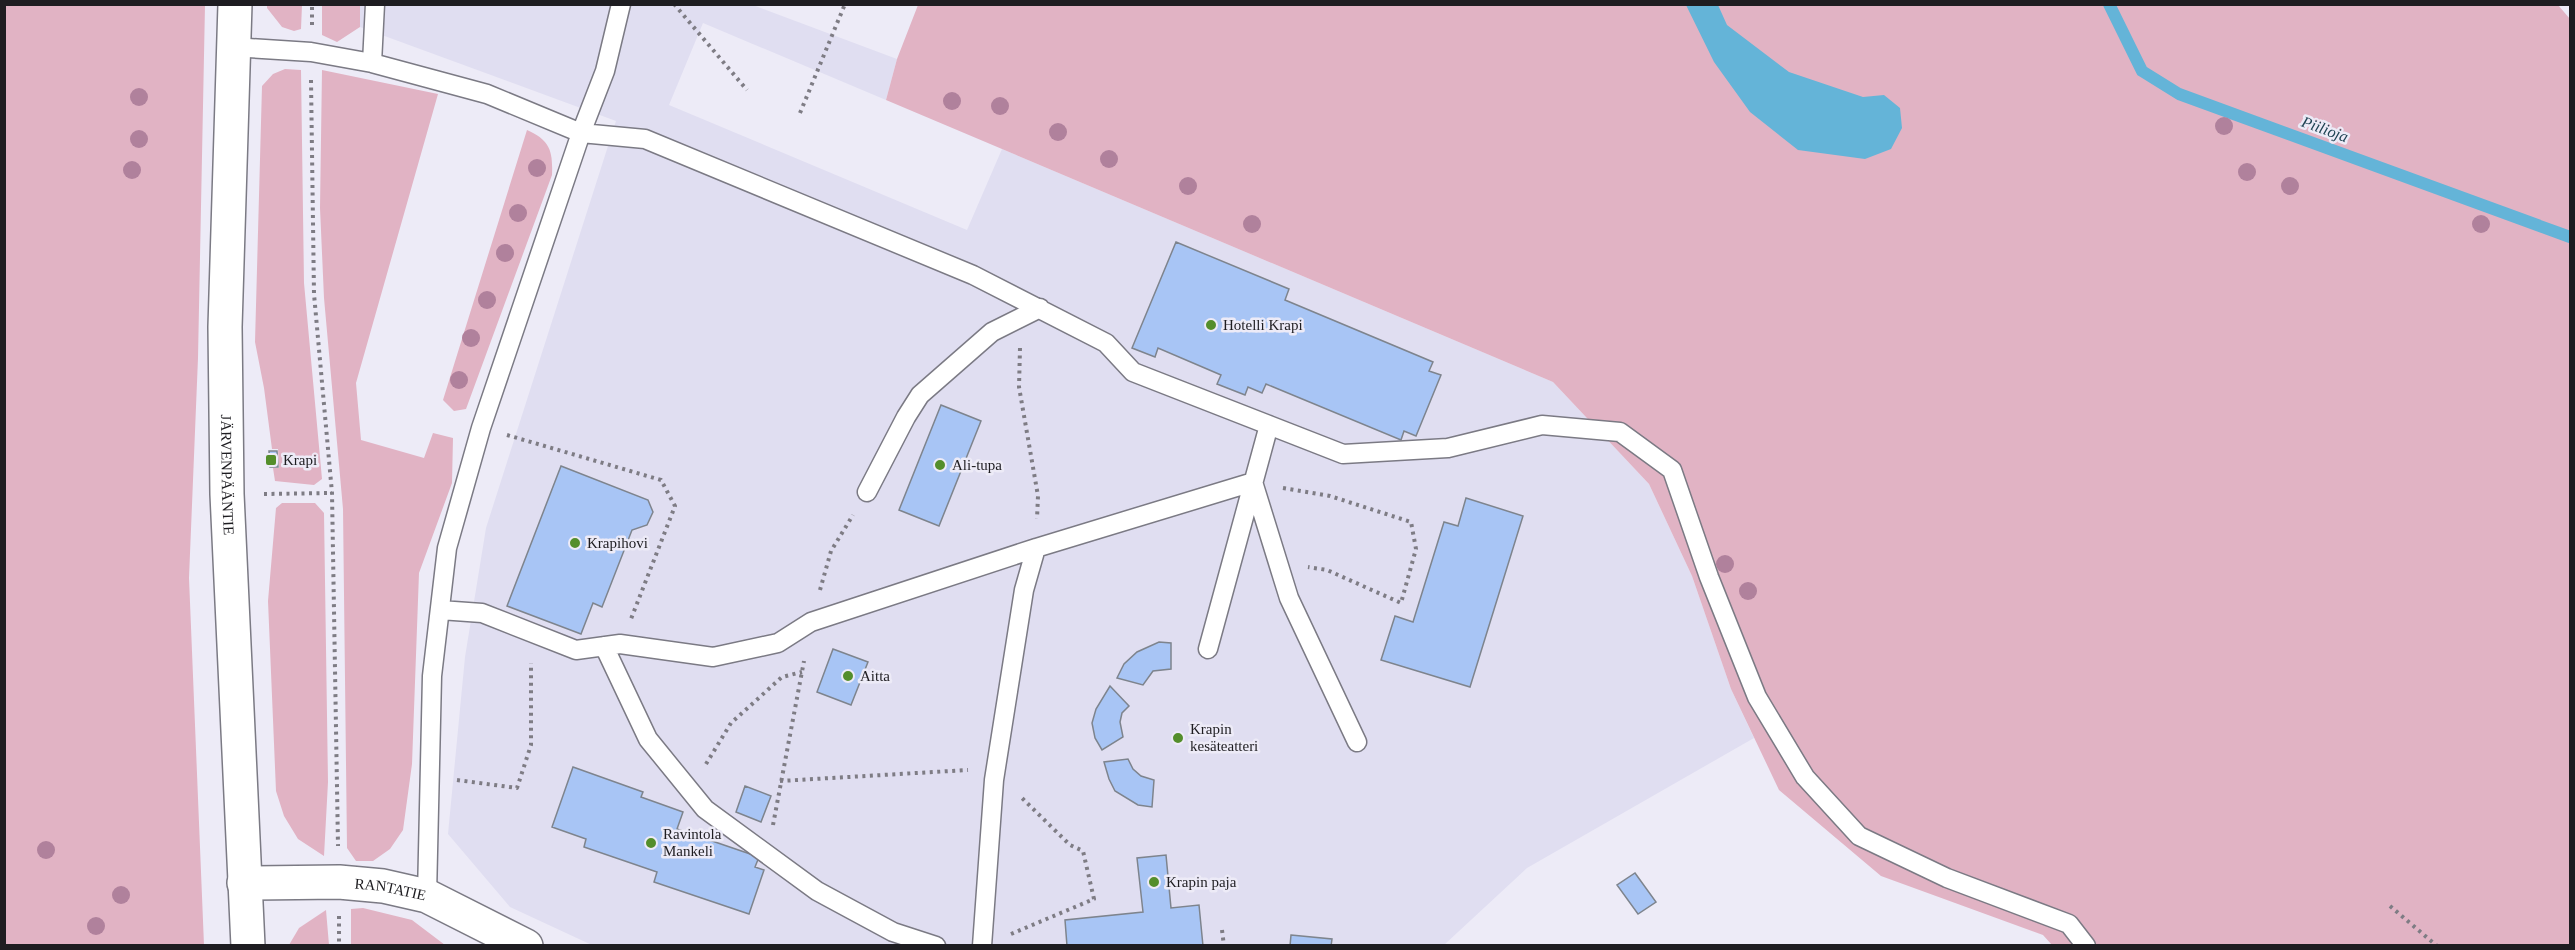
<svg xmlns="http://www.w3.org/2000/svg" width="2575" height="950" font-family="'Times New Roman',serif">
  <rect width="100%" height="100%" fill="#edebf7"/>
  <path fill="#e0def1" d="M360,5H753L897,59L886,100L703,23L669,105L967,230L1002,149L1553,382L1649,484L1692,576L1731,689L1754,738L1527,868L1444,945L594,946L510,907L448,834L465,657L486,528L616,121L360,27Z"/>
  <path fill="#e1b3c4" d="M4,5H205L198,358L189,578L204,945H5Z
    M267,5H302L301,29L294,31L282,27L267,8Z
    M322,5H360V27L337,42L322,35Z
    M918,5H2558L2570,19V945H2052L2043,935L1881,876L1779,790L1731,689L1692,576L1649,484L1553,382L886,100L897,59Z
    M285,69L301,70L304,283L322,479L314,485L275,481L273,468H279L278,449H272L264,388L255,342L262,86L273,74Z
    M322,70L438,94L356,383L361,440L424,458L433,433L453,438L452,483L419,573L412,764L403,830L390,849L373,861H356L347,848L343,509L324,298L320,208Z
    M527,130C550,140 553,151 552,175L466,409L454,411L443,400Z
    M282,503H315L324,513L328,782L324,856L298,839L284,816L276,791L268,601L276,508Z
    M363,908L412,920L445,945H351V909Z
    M326,910L329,945H289L299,928Z"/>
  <path fill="#64b4d8" d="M1686,5H1718L1727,25L1789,72L1863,97L1884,95L1900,108L1902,128L1891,149L1865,159L1798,150L1750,112L1714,62Z"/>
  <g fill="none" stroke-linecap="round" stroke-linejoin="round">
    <path stroke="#64b4d8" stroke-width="12" d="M2109,4L2142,71L2179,94L2570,237"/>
  </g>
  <path fill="#a8c5f5" stroke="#7e848d" stroke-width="1.5" d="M1176,242L1289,289L1285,300L1433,362L1429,371L1441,375L1416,436L1404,431L1401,440L1266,384L1262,393L1248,387L1245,395L1217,384L1221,375L1158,348L1155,357L1132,348Z
    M941,405L981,421L939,526L899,510Z
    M269,451H277L278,467H270Z
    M561,466L648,500L653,512L647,525L632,530L602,607L593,603L581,634L507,606Z
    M1466,498L1523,516L1470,687L1381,660L1395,616L1413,622L1444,522L1458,526Z
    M1159,642L1171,643V669L1153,671L1143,685L1117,678L1124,664L1137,652Z
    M833,649L868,662L851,705L817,692Z
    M1110,686L1129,706L1122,713L1120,722L1123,737L1102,750L1095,738L1092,723L1096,709Z
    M1128,759L1133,769L1141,776L1154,780L1152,807L1138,805L1115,791L1109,779L1104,762Z
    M573,767L643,792L641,797L683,812L677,829L759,857L755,867L764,870L749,914L654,882L657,872L584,847L586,839L552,827Z
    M745,786L771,796L761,822L736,812Z
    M1166,855L1171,908L1199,905L1203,946H1067L1065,920L1143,912L1137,858Z
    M1635,873L1656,902L1638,914L1617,885Z
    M1291,935L1332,939L1331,946H1290Z"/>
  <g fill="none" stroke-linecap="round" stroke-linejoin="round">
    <g stroke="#7b7a84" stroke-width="21">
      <path id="service" d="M232,47L311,52L372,63L487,94L581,133L645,139L973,275L1106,343L1133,372L1343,454L1448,448L1542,425L1620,432L1672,470L1709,577L1757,697L1805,777L1859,836L1947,878L2069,924L2086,946
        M372,63L375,4
        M867,492L906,417L920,395L992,332L1040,308
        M440,610L482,613L576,650L620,644L713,657L778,643L811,622L1036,548L1253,482L1289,598L1357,742
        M604,646L648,739L705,809L817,891L893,932L936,946
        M1208,649L1269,425
        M427,896L432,676L447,548L481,428L581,133L605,71L621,4
        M982,946L994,780L1024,590L1036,548"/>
    </g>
    <g stroke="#7b7a84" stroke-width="36">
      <g id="tertiary">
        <path id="s1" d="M244,883L339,882L383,886L427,896L526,946"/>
      </g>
    </g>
    <g stroke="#7b7a84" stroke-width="36">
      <g id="secondary">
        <path id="s2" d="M235,4L225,327L227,494L248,946"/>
      </g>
    </g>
    <path stroke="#7e7c84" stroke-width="4" stroke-dasharray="3 4.5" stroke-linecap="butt" d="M674,4L747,90
      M312,25V4
      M311,80L314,294L332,493L338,846
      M800,113L845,4
      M1020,348L1019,387L1038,496L1037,519
      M507,435L661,480L675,506L631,619
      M1283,488L1330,496L1411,522L1416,549L1401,603L1327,570L1308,567
      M264,494L332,493
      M820,590L831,551L853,515
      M706,764L731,723L782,677L802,672
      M457,780L517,788L531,745V663
      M780,781L968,770
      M773,825L804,661
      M2390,906L2437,946
      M339,916V946
      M1222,930L1224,946
      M1011,934L1094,899L1083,851L1070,845L1022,798"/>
    <use href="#service" stroke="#fff" stroke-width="18"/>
    <use href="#tertiary" stroke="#fff" stroke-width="33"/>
    <use href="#secondary" stroke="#fff" stroke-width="33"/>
  </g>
  <g fill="#b0819c">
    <circle cx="139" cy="97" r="9"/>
    <circle cx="952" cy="101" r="9"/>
    <circle cx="1000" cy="106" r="9"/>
    <circle cx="2224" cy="126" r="9"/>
    <circle cx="1058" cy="132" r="9"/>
    <circle cx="139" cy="139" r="9"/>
    <circle cx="1109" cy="159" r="9"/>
    <circle cx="537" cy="168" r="9"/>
    <circle cx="132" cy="170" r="9"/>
    <circle cx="2247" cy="172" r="9"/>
    <circle cx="1188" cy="186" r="9"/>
    <circle cx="2290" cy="186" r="9"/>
    <circle cx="518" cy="213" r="9"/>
    <circle cx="1252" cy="224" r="9"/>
    <circle cx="2481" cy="224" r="9"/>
    <circle cx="505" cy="253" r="9"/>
    <circle cx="487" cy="300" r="9"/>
    <circle cx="471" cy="338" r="9"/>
    <circle cx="459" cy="380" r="9"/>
    <circle cx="1725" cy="564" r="9"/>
    <circle cx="1748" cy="591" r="9"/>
    <circle cx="46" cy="850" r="9"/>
    <circle cx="121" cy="895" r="9"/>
    <circle cx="96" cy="926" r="9"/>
  </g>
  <g fill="#548e2b" stroke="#edebf7" stroke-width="2">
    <circle cx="1211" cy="325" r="6"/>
    <rect x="265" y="454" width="12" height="12" rx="3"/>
    <circle cx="940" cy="465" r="6"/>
    <circle cx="575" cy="543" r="6"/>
    <circle cx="848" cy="676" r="6"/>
    <circle cx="1178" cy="738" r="6"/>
    <circle cx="651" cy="843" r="6"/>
    <circle cx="1154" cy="882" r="6"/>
  </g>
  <g text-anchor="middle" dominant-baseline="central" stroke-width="5" stroke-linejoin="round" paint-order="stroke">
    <g font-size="15" fill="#1e1d21" stroke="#edebf7" text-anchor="start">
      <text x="1223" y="325">Hotelli Krapi</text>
      <text x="283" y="460">Krapi</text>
      <text x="952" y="465">Ali-tupa</text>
      <text x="587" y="543">Krapihovi</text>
      <text x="860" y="676">Aitta</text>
      <text x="1190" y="729">Krapin<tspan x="1190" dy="17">kesäteatteri</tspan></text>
      <text x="663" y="834">Ravintola<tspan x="663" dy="17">Mankeli</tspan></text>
      <text x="1166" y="882">Krapin paja</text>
    </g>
    <g font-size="15" fill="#1e1d21" stroke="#edebf7">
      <text stroke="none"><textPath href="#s2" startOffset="471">JÄRVENPÄÄNTIE</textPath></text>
      <text stroke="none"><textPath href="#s1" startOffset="147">RANTATIE</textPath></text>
    </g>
    <g font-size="16" font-style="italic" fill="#1f4353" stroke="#edebf7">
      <text transform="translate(2325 129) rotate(20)">Piilioja</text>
    </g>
  </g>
  <rect width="2575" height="950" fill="none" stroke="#1e1d21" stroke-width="12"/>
</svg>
